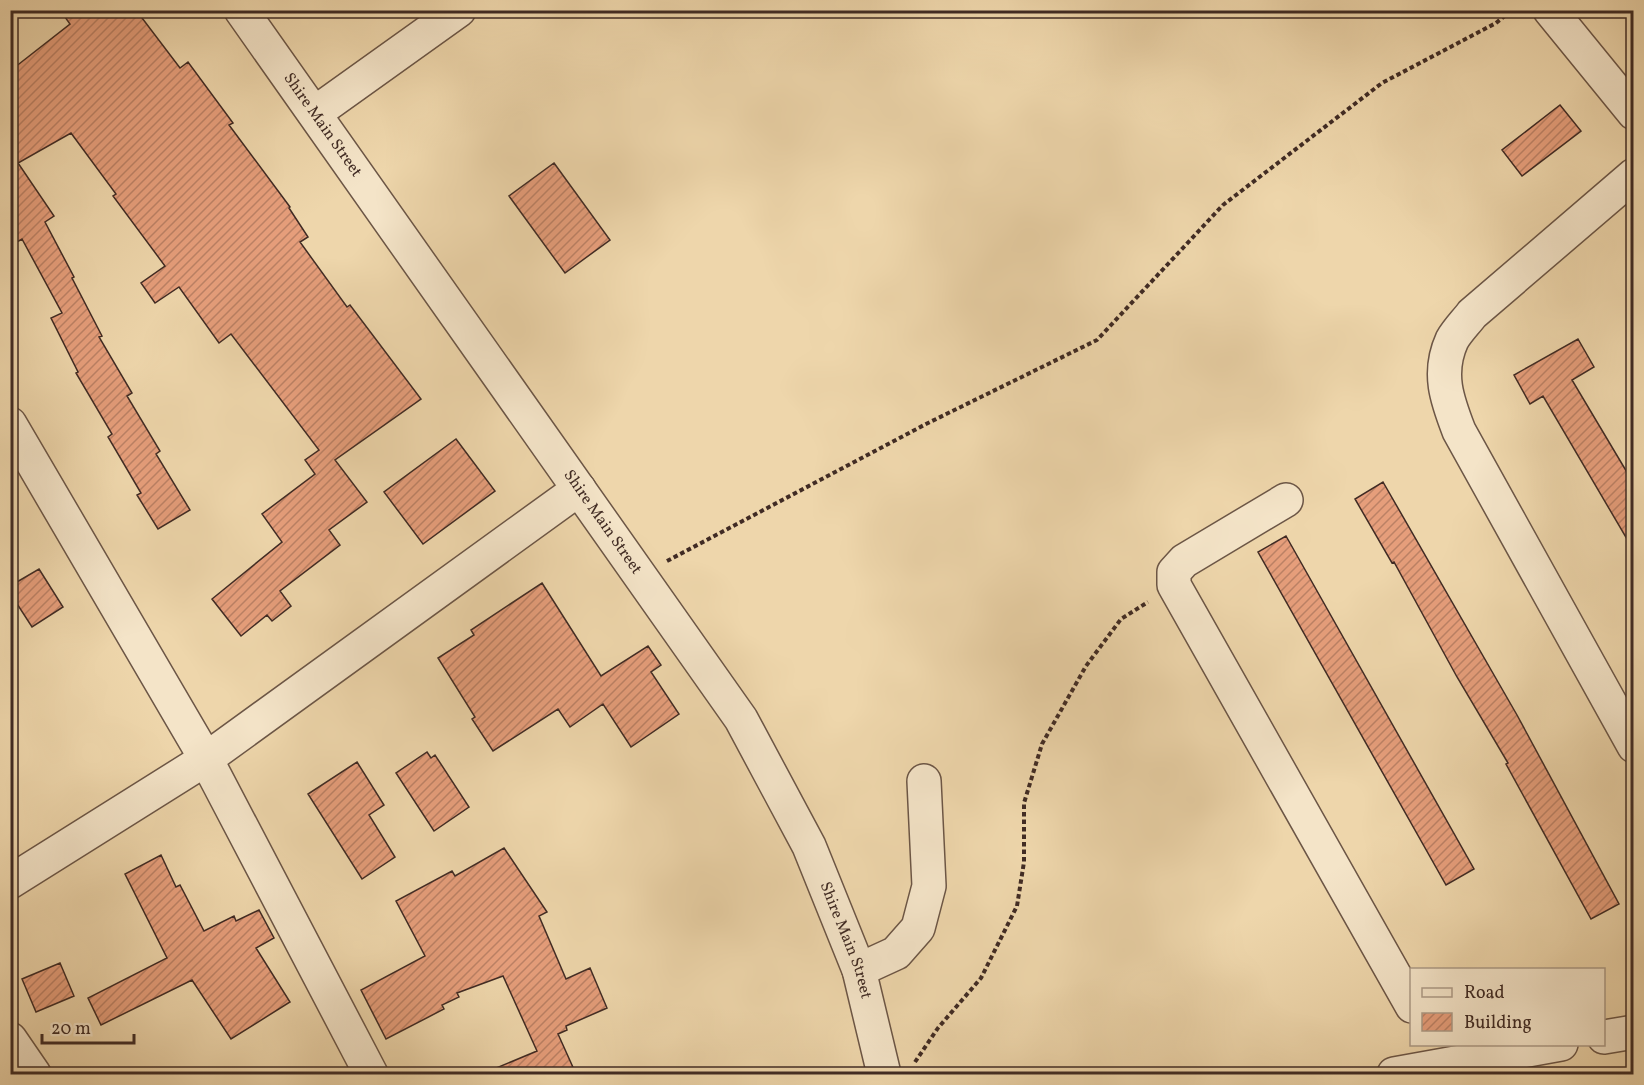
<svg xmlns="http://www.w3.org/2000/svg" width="1644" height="1085" font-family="Vollkorn,serif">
  <defs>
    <pattern id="building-hatch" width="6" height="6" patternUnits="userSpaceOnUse" patternTransform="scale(1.5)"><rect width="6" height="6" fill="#e69e7b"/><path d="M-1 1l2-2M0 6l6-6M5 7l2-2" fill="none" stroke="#bc8165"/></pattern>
  </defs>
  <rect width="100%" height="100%" fill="#eed6ab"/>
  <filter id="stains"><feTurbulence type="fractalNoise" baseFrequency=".00333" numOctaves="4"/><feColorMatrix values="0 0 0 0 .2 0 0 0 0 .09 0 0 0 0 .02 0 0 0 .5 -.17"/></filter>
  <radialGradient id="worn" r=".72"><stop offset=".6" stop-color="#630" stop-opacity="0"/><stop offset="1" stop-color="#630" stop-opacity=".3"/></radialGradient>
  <path fill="url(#building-hatch)" stroke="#402b24" stroke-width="1.5" d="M60,10H136L180,68L188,62L233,123L229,125L290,207L289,208L308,237L300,242L347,307L350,305L421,399L335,460L367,502L329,530L340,545L280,591L291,606L272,621L267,615L241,636L212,599L282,542L262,514L315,474L305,460L319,450L231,334L219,343L179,287L155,303L141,283L165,266L113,196L116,194L71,133L18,163L54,216L45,222L74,277L72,278L102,336L99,337L132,393L127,396L160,451L156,454L190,510L158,529L137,495L141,493L108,437L112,434L76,373L78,372L51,318L62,313L22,239L10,246V71L70,24Z
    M1560,105L1581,131L1522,176L1502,150Z
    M554,163L610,240L565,273L509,196Z
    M1578,339L1594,367L1572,380L1634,484V551L1543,396L1530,404L1514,375Z
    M456,439L495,491L423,544L384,492Z
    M1383,482L1517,715L1619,904L1591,919L1506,764L1508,763L1457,677L1394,562L1392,563L1355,499Z
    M1286,536L1474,869L1446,885L1258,552Z
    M39,569L63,607L32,627L10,593V586Z
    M542,583L601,676L648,646L661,665L651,672L679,714L631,747L603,704L570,727L558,709L493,751L472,719L475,717L438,658L474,635L471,630Z
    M427,752L431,758L435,755L469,807L434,831L396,773Z
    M357,762L384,805L369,815L395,857L362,879L308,794Z
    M504,848L547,912L539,916L566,979L590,968L607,1008L566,1026L567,1030L558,1034L576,1074H482L537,1051L503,976L457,993L459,997L442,1005L444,1009L386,1039L361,990L425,956L396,901L452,871L455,876Z
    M161,855L176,887L180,885L204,931L234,916L236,921L259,910L274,938L256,948L290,1002L231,1039L192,980L101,1025L88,998L167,958L125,874Z
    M60,963L74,996L36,1012L22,979Z"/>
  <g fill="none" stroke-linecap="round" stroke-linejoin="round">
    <g stroke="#6c5646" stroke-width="36">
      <g id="minor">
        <path id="s1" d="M241,10L741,719L809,846L859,970L884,1074"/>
        <path d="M1550,10L1634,113"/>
        <path d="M315,113L459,10"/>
        <path d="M1634,175L1472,314C1466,322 1457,331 1452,340C1437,373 1447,400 1459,431L1634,746"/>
        <path d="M10,424L206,759L371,1074"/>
        <path d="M1286,500L1184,561L1174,572V585L1412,1006"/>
        <path d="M10,882L206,759L579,489"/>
        <path d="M859,970L896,953L918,928L929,886L924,781"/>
        <path d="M1604,1037L1634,1032"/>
        <path d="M10,1039L34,1074"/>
        <path d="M1394,1074L1561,1044"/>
      </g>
    </g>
    <path stroke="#402b24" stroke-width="4" stroke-dasharray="4.5 3" stroke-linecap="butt" d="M667,561L926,424L1097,340L1223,205L1382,83L1496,23L1512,10
      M915,1062L938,1028L981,978L1017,906L1024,862V803L1042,744L1086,666L1121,619L1148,602"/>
    <use href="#minor" stroke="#f4e4c8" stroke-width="33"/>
  </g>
  <g text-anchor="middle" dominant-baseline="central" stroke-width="6" stroke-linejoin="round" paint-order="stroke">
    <g font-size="16" fill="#402b24" stroke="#f4e4c8">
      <text stroke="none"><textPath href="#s1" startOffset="141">Shire Main Street</textPath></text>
      <text stroke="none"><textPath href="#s1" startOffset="627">Shire Main Street</textPath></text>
      <text stroke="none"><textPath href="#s1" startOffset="1113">Shire Main Street</textPath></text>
    </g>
  </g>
  <rect width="1644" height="1085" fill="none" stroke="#eed6ab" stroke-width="36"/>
  <rect x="12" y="12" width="1620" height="1061" fill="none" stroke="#402b24" stroke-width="3"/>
  <rect x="18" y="18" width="1608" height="1049" fill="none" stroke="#402b24" stroke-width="1.5"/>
  <rect x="1410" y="968" width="195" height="78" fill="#f4e4c8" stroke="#ac9a86" stroke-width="1.5"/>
  <rect x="1422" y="988" width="30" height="9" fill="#f4e4c8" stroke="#ac9a86" stroke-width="1.5"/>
  <text x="1464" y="998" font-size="18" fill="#402b24">Road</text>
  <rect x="1422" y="1013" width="30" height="18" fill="url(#building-hatch)" stroke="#ac9a86" stroke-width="1.5"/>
  <text x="1464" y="1028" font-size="18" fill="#402b24">Building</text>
  <path d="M42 1034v9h92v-9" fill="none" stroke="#402b24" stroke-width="3"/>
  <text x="51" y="1034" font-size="18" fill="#402b24" stroke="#f4e4c8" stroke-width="4.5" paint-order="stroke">20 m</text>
  <rect width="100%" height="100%" filter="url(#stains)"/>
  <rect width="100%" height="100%" fill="url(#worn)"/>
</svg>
